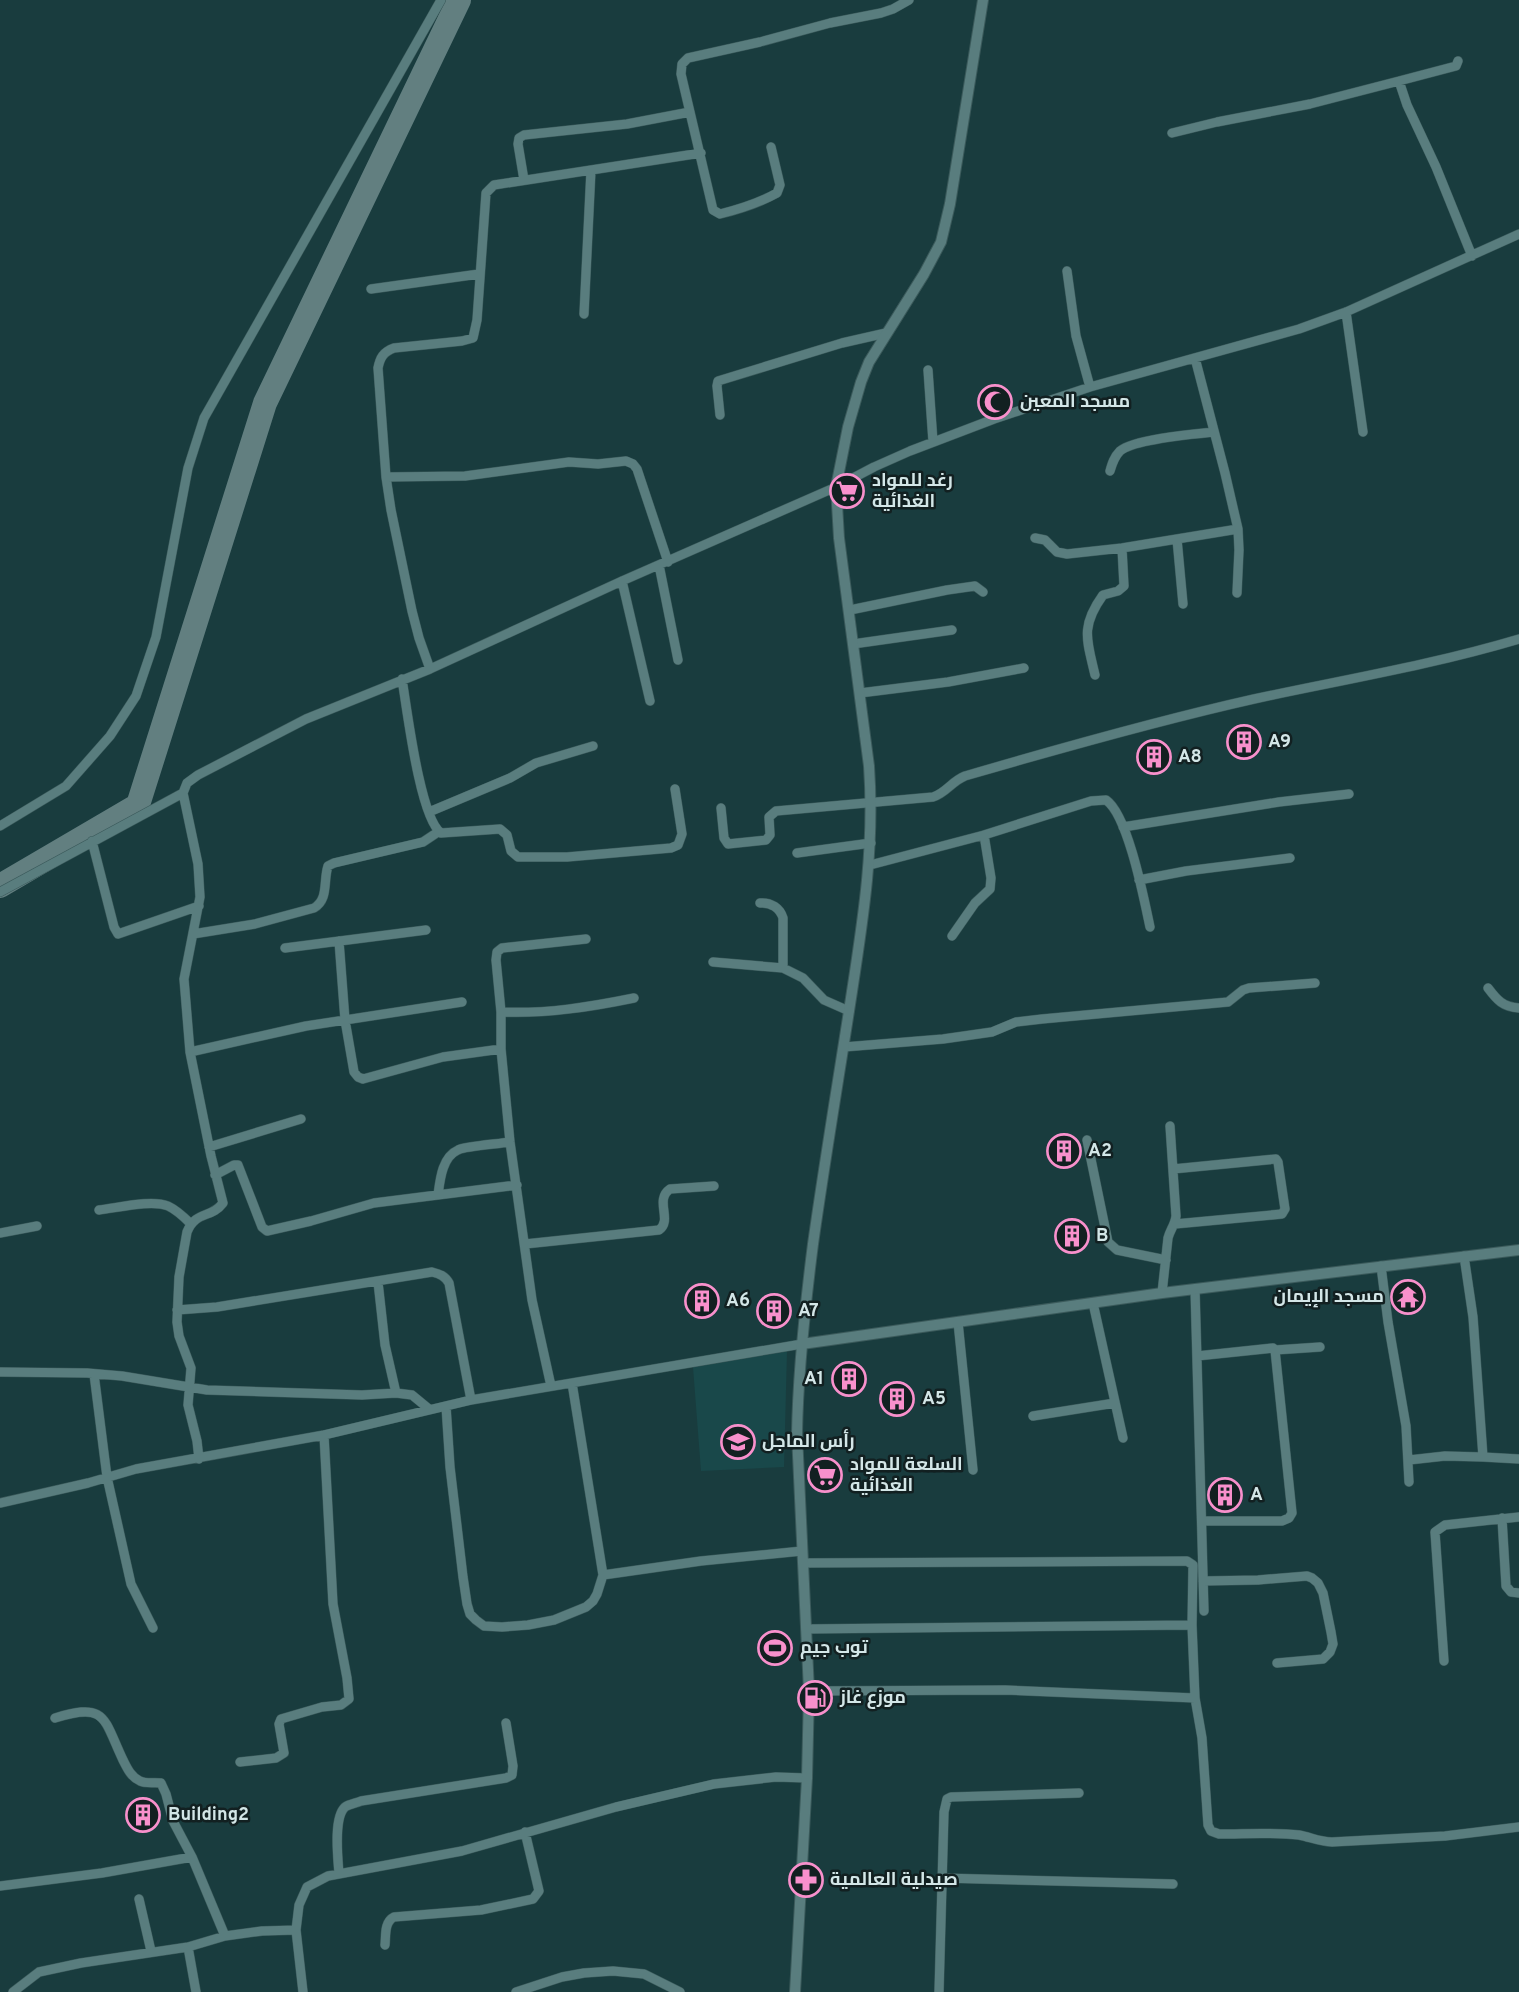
<svg xmlns="http://www.w3.org/2000/svg" width="1519" height="1992" font-family="Overpass,Cairo,sans-serif">
  <rect width="100%" height="100%" fill="#193c3e"/>
  <path fill="#19484a" d="M787,1351L784,1467L701,1471L693,1367Z"/>
  <g fill="none" stroke-linecap="round" stroke-linejoin="round">
    <path stroke="#627f80" stroke-width="24" d="M0,886L138,805L265,403L459,0"/>
    <g stroke="#3b5a5b" stroke-width="10">
      <path id="minor" d="M1399,81L1456,66L1458,61
        M1172,133L1217,122L1310,104L1399,81L1407,105L1436,167L1472,256
        M771,147L780,185L777,193C759,203 740,209 720,214L713,210L681,74L682,64L688,58L760,42L830,23L881,13L893,9L909,0
        M524,180L518,144L519,138L524,135L627,124L690,112
        M1067,271L1076,336L1090,387
        M371,289L479,274
        M1346,312L1363,432
        M584,314L591,170
        M1195,358L1225,473L1238,529L1239,550L1237,593
        M928,370L933,442
        M720,415L717,386L718,381L842,343L886,333
        M1110,471C1112,464 1114,457 1120,451C1134,439 1194,434 1214,432
        M386,477L465,476L569,462L598,464L626,461L633,464L637,469L668,562
        M1035,538L1045,540L1057,552L1067,554L1122,548L1238,529
        M1177,539L1183,604
        M659,565L678,660
        M622,581L650,701
        M850,610L947,590L975,586L983,592
        M853,644L952,630
        M430,669L419,638L412,611L391,510L386,477L378,368C380,358 383,352 394,348L462,341L473,338L477,320L486,193L494,185L701,153
        M1095,675C1087,640 1080,627 1103,595L1118,591L1124,586L1122,548
        M402,679C407,709 420,818 441,833L500,829L507,835L511,851L518,857H567L671,848L678,845L682,834L675,789
        M860,693L948,682L1024,668
        M721,808L724,838L728,844L766,840L770,835L769,817L776,811L933,797C946,793 952,781 965,776C1061,748 1156,721 1254,699C1342,680 1432,665 1519,639
        M429,812L510,778L536,763L593,746
        M0,826L66,786L110,736L136,696L156,637L188,468L204,418L441,0
        M1123,827L1279,802L1349,794
        M92,841L114,927L118,934L199,906
        M797,853L871,843
        M870,865L984,835L1091,801L1106,800C1128,815 1144,899 1150,927
        M1139,880L1186,871L1290,858
        M0,892L183,793
        M760,903C771,902 780,908 783,918V968
        M193,934L255,924L314,908C329,899 323,881 328,866L334,863L423,842L438,832
        M952,936L975,903L990,889L991,878L984,835
        M339,941L345,1020L354,1072L358,1077L363,1079L443,1057L501,1049
        M285,948L426,930
        M713,962L783,968L803,978L824,1000L849,1011
        M1488,988C1497,1000 1503,1007 1519,1008
        M501,1012C546,1014 590,1007 634,998
        M844,1047L943,1039L992,1032L1016,1022L1042,1019L1228,1002L1243,990L1249,988L1315,983
        M190,1052L306,1026L462,1002
        M1087,1140L1108,1242L1117,1250L1166,1260
        M209,1147L301,1119
        M1173,1169L1276,1159L1278,1162L1285,1209L1282,1214L1175,1224
        M215,1175L234,1165H238L262,1227L267,1231L311,1221L374,1203L517,1185
        M438,1195C440,1180 442,1157 458,1150C466,1146 499,1144 510,1142
        M99,1210C117,1208 152,1199 168,1206C177,1210 184,1217 191,1224
        M0,1233L37,1226
        M525,1244L659,1230C673,1220 654,1200 670,1189L714,1186
        M1464,1256L1473,1317L1483,1457L1519,1459
        M1381,1266L1388,1322L1406,1426L1409,1482
        M378,1282L385,1345L396,1393
        M1195,1289L1204,1611
        M1162,1293L1168,1238C1170,1230 1175,1225 1176,1216L1170,1126
        M1093,1303L1123,1438
        M177,1310L217,1307L432,1272C440,1274 445,1276 449,1283L471,1400
        M958,1322L973,1470
        M1275,1350L1320,1347
        M1197,1356L1273,1348L1275,1350L1292,1513L1289,1518L1282,1521H1202
        M0,1372L87,1373L122,1376L207,1390L362,1395L396,1393L412,1395L429,1409
        M94,1374L107,1477L131,1584L153,1628
        M551,1386L532,1300L510,1142L501,1049V1012L496,960L497,952L502,948L586,939
        M446,1406L450,1467L463,1577L467,1604L470,1614L476,1620L484,1626L502,1627L528,1625L554,1620L586,1607L593,1601L597,1594L603,1575L572,1383
        M1033,1416L1115,1403
        M199,1459L197,1441L188,1405L191,1368L179,1336L177,1322L179,1277L187,1232C196,1210 211,1219 223,1203L211,1156L190,1052L184,979L200,897L198,864L183,793L187,783L198,775L306,719L430,669L622,581L836,487L874,467L910,451L994,419L1090,387L1299,329L1346,312L1519,234
        M1409,1460L1445,1456L1483,1457
        M0,1503L88,1483L136,1469L324,1435L471,1400L802,1344
        M1502,1518L1506,1586L1511,1592L1519,1593
        M803,1563L1187,1561L1193,1565L1192,1625L1195,1698
        M603,1575L701,1561L802,1551
        M1203,1581L1258,1580L1307,1576L1312,1578L1318,1583L1323,1593L1331,1632L1333,1644L1330,1652L1323,1659L1277,1663
        M806,1629L1192,1625
        M1444,1661L1435,1532L1445,1525L1519,1517
        M809,1691L1005,1690L1195,1698L1202,1738L1208,1825L1211,1831L1219,1834C1245,1834 1273,1832 1299,1835C1310,1837 1320,1842 1332,1842L1445,1836L1519,1827
        M55,1718C107,1702 103,1718 123,1760C127,1768 131,1777 140,1781C146,1784 154,1782 161,1783L166,1794L173,1821L192,1857L225,1936
        M240,1762L276,1758L284,1753L279,1724L281,1719L322,1707L341,1705L349,1699L347,1678L333,1604L324,1435
        M339,1874C338,1859 333,1818 345,1807C349,1804 357,1803 361,1801L506,1778L512,1775L513,1766L506,1723
        M942,1878L1173,1884
        M0,1886L102,1873L192,1857
        M139,1899L151,1951
        M296,1930L299,1905L307,1887L328,1876L462,1851L616,1807L714,1784L776,1777L807,1778
        M385,1945C386,1936 384,1922 394,1917L481,1910L533,1899L539,1891L525,1832
        M188,1947L196,1992
        M13,1992L39,1972L81,1963L188,1947L225,1936L262,1931L296,1930L303,1992
        M516,1992L562,1977L584,1973L613,1971L644,1974L680,1992
        M939,1992L944,1812L947,1799L951,1797L1079,1793"/>
    </g>
    <g stroke="#3b5a5b" stroke-width="12">
      <path id="tertiary" d="M802,1344L1162,1293L1519,1250
        M795,1992L807,1778L809,1691L797,1434C798,1371 805,1307 813,1244C824,1166 837,1088 849,1011C862,926 875,852 869,766L839,538L836,487L848,427L861,382L869,362L924,274L941,242L950,204L983,0"/>
    </g>
    <use href="#minor" stroke="#597d7e" stroke-width="9"/>
    <use href="#tertiary" stroke="#597d7e" stroke-width="10"/>
  </g>
  <defs>
    <g id="mosque-ring" transform="scale(1.75)"><circle r="9.5" fill="#122021" stroke="#f890cc" stroke-width="1.5"/><path d="M3.5-4.9A6 6 0 1 0 3.5 4.9A5 5 0 1 1 3.5-4.9Z" fill="#f890cc"/></g>
    <g id="supermarket-ring" transform="scale(1.75)"><circle r="9.5" fill="#122021" stroke="#f890cc" stroke-width="1.5"/><path d="M-6-5.5h2.5l.6 2H6L4.5 2H-2.5L-4.4-4H-6ZM-1.5 3.2a1.3 1.3 0 1 0 .1 0ZM3 3.2a1.3 1.3 0 1 0 .1 0Z" fill="#f890cc"/></g>
    <g id="building-ring" transform="scale(1.75)"><circle r="9.5" fill="#122021" stroke="#f890cc" stroke-width="1.5"/><path d="M-4-6H4V6H1V3H-1V6H-4ZM-2.5-4.3h1.7v1.8h-1.7ZM.8-4.3h1.7v1.8H.8ZM-2.5-1h1.7V.8h-1.7ZM.8-1h1.7V.8H.8Z" fill="#f890cc"/></g>
    <g id="temple-ring" transform="scale(1.75)"><circle r="9.5" fill="#122021" stroke="#f890cc" stroke-width="1.5"/><path d="M0-6L5-2H3V0L6.5 2.5H4V6H1.5V3h-3V6H-4V2.5H-6.5L-3 0V-2H-5Z" fill="#f890cc"/></g>
    <g id="school-ring" transform="scale(1.75)"><circle r="9.5" fill="#122021" stroke="#f890cc" stroke-width="1.5"/><path d="M0-5L7-2L0 1L-7-2ZM-4 1L0 2.5L4 1V4Q0 6-4 4Z" fill="#f890cc"/></g>
    <g id="stadium-ring" transform="scale(1.75)"><circle r="9.5" fill="#122021" stroke="#f890cc" stroke-width="1.5"/><path d="M0-5a6.5 5 0 1 0 0 10a6.5 5 0 1 0 0-10ZM-3.5-1.8h7v3.6h-7Z" fill="#f890cc"/></g>
    <g id="fuel-ring" transform="scale(1.75)"><circle r="9.5" fill="#122021" stroke="#f890cc" stroke-width="1.5"/><path d="M-5.5-6h7V0h2V4h1.3V-2.5L3-4.5l.8-.8L6-3V5H2.5V1h-1V6h-7ZM-4.2-4.7v3.2H.2V-4.7Z" fill="#f890cc"/></g>
    <g id="pharmacy-ring" transform="scale(1.75)"><circle r="9.5" fill="#122021" stroke="#f890cc" stroke-width="1.5"/><path d="M-2-6h4v4h4v4h-4v4h-4v-4h-4v-4h4Z" fill="#f890cc"/></g>
  </defs>
  <g fill-rule="evenodd">
    <use href="#mosque-ring" x="995" y="402"/>
    <use href="#supermarket-ring" x="847" y="491"/>
    <use href="#building-ring" x="1244" y="742"/>
    <use href="#building-ring" x="1154" y="757"/>
    <use href="#building-ring" x="1064" y="1151"/>
    <use href="#building-ring" x="1072" y="1236"/>
    <use href="#temple-ring" x="1408" y="1297"/>
    <use href="#building-ring" x="702" y="1301"/>
    <use href="#building-ring" x="774" y="1311"/>
    <use href="#building-ring" x="849" y="1379"/>
    <use href="#building-ring" x="897" y="1399"/>
    <use href="#school-ring" x="738" y="1442"/>
    <use href="#supermarket-ring" x="825" y="1475"/>
    <use href="#building-ring" x="1225" y="1495"/>
    <use href="#stadium-ring" x="775" y="1648"/>
    <use href="#fuel-ring" x="815" y="1698"/>
    <use href="#building-ring" x="143" y="1815"/>
    <use href="#pharmacy-ring" x="806" y="1880"/>
  </g>
  <g text-anchor="middle" dominant-baseline="central" stroke-width="5" stroke-linejoin="round" paint-order="stroke">
    <g font-size="18" font-weight="bold" fill="#d3e6e7" stroke="#122021" text-anchor="start">
      <text x="1020" y="402">مسجد المعين</text>
      <text x="872" y="481">رغد للمواد<tspan x="872" dy="21">الغذائية</tspan></text>
      <text x="1268" y="742">A9</text>
      <text x="1178" y="757">A8</text>
      <text x="1088" y="1151">A2</text>
      <text x="1096" y="1236">B</text>
      <text x="1384" y="1297" text-anchor="end">مسجد الإيمان</text>
      <text x="726" y="1301">A6</text>
      <text x="798" y="1311">A7</text>
      <text x="824" y="1379" text-anchor="end">A1</text>
      <text x="922" y="1399">A5</text>
      <text x="762" y="1442">رأس الماجل</text>
      <text x="850" y="1465">السلعة للمواد<tspan x="850" dy="21">الغذائية</tspan></text>
      <text x="1250" y="1495">A</text>
      <text x="800" y="1648">توب جيم</text>
      <text x="840" y="1698">موزع غاز</text>
      <text x="168" y="1815">Building2</text>
      <text x="830" y="1880">صيدلية العالمية</text>
    </g>
  </g>
</svg>
